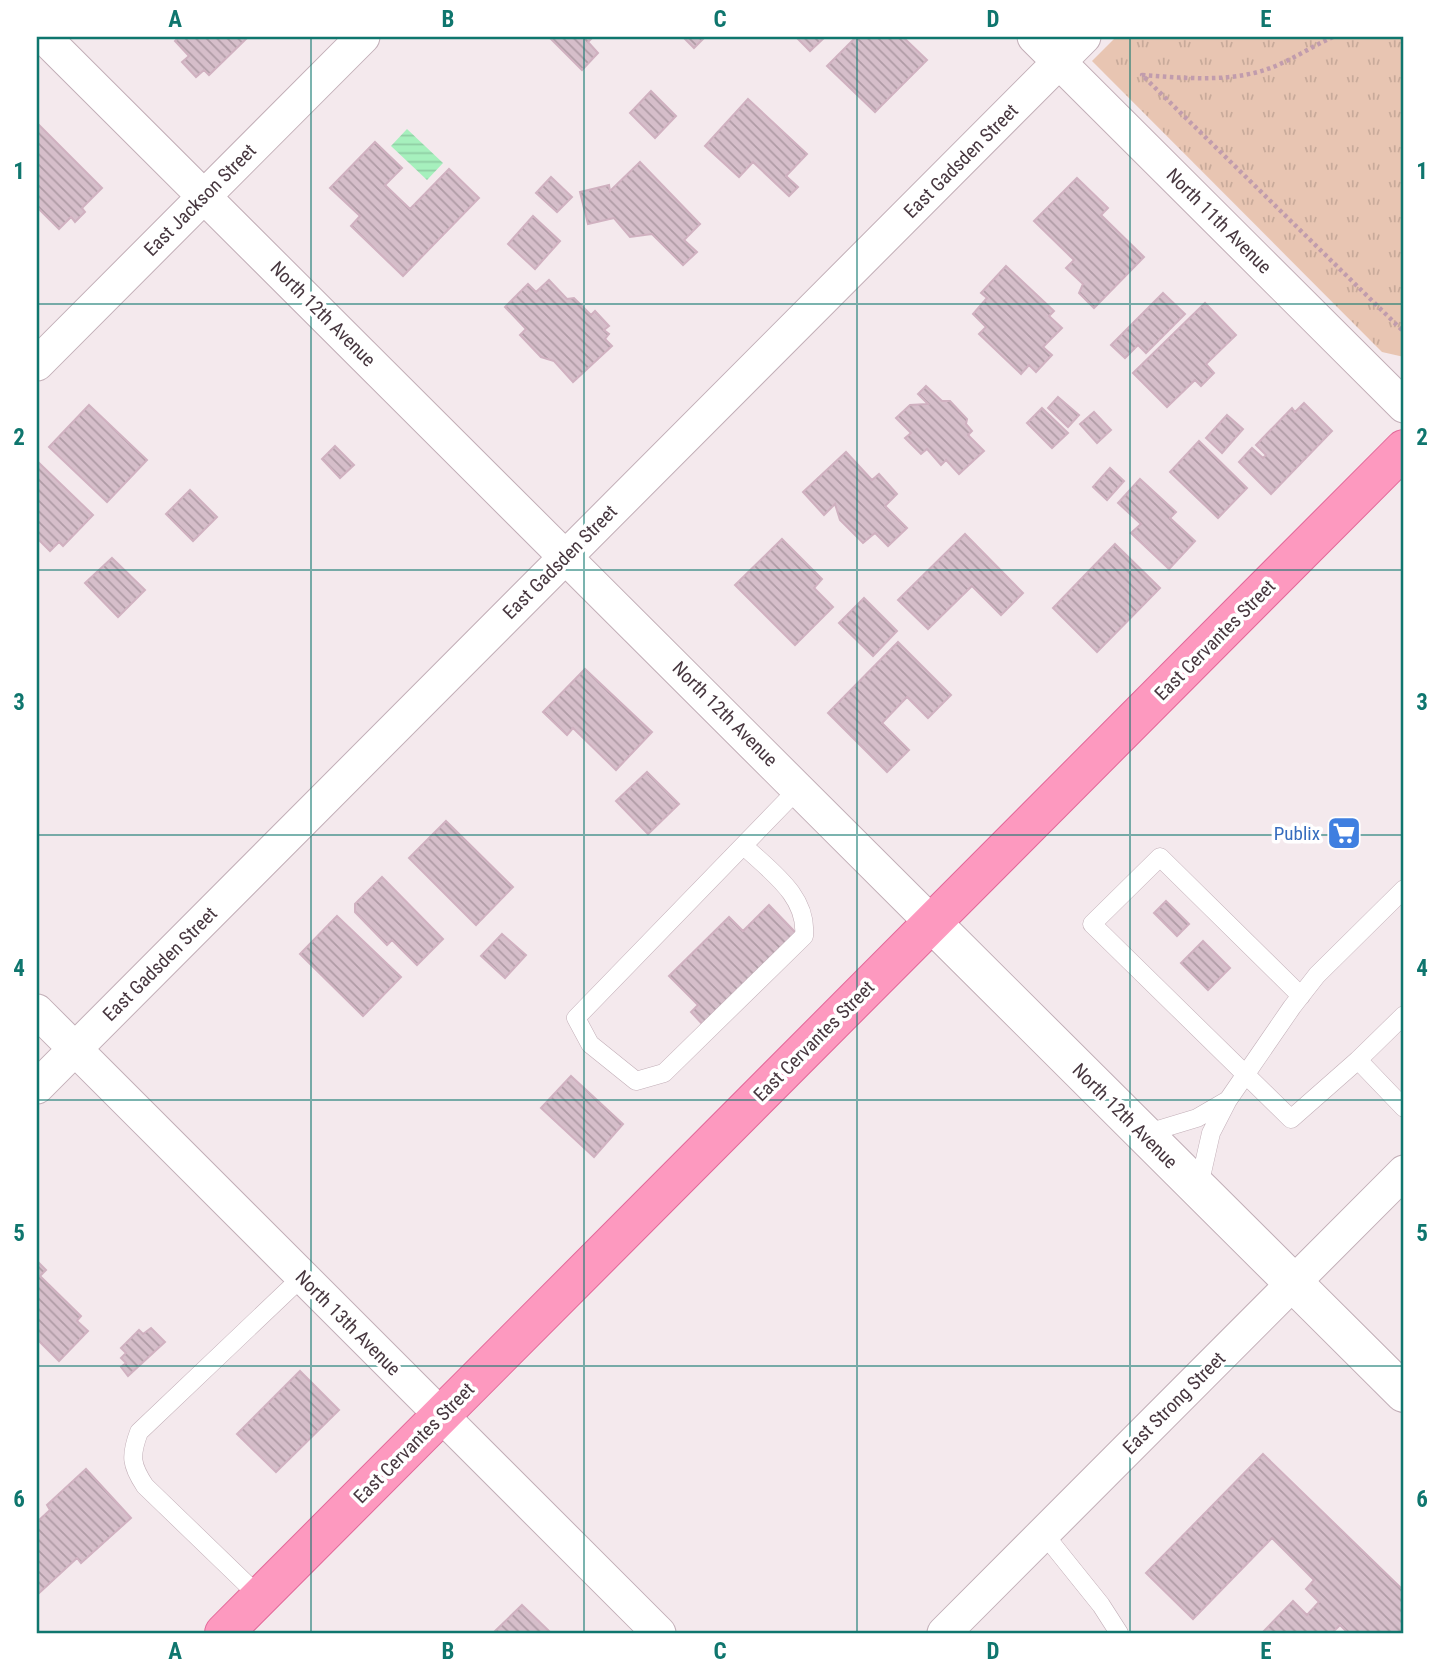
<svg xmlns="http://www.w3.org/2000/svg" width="1441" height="1670" font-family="'Roboto Condensed',sans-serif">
  <defs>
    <pattern id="grass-tufts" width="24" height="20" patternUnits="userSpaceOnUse" patternTransform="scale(1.75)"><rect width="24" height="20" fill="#e8c5b2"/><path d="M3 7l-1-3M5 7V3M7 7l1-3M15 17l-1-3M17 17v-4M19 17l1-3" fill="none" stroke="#c8aa9a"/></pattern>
    <pattern id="water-rules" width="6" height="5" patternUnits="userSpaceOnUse" patternTransform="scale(1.75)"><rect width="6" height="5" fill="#a6f0bd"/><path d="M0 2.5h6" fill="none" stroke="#90cea4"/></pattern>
    <pattern id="building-back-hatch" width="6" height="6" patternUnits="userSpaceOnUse" patternTransform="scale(1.75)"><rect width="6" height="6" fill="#d6beca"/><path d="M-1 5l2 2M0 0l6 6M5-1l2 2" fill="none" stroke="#af9ba5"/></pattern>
  </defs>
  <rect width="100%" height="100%" fill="#f4e9ed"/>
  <path fill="url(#grass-tufts)" d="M1116,37H1404V357L1382,352L1092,61Z"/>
  <path fill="url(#water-rules)" d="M407,129L443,163L427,180L391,146Z"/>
  <path fill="url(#building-back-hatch)" stroke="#d0b1c0" stroke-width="2" d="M179,37H248L209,75L204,70L196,77L182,62L189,56L175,41Z
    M549,37H593L588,42L598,53L582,70Z
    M683,37H705L694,48Z
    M796,37H825L810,51Z
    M856,37H903L927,60L875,112L827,66Z
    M651,91L676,116L655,138L630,113Z
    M748,99L807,154L786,176L798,187L789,196L753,162L739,177L705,146Z
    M37,123L102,188L82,208L85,212L75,222L71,217L59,229L37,207Z
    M375,142L402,168L385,185L410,209L449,169L479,198L403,276L351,226L360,216L330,188Z
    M640,162L700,224L684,240L697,252L683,265L652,234L630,237L614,218L588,224L580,192L609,185L610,191Z
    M551,177L572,197L557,212L536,193Z
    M1077,178L1108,208L1101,215L1144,257L1094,308L1079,293L1083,284L1066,268L1074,260L1034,221Z
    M533,216L560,241L535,269L508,244Z
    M1006,266L1054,311L1049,316L1062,328L1043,347L1052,355L1036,372L1029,365L1021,374L979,334L986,327L973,314L987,298L981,293Z
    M549,280L567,299L574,298L591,315L595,311L609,326L604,330L609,334L605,339L612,346L573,382L554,361L541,357L520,335L526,329L505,307L528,284L536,292Z
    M1163,293L1185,314L1146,353L1138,345L1125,358L1111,345Z
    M1205,303L1236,335L1206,364L1214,373L1201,386L1195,380L1167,407L1133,373Z
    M926,386L942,401H950L967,419L966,424L972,431L968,435L984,451L959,474L946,460L941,465L927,449L921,454L905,438L911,433L896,418L910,405L928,404L918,394Z
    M1058,397L1079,415L1068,427L1048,408Z
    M1304,403L1332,431L1271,494L1239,462L1252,448L1263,458L1266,455L1256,445L1292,408L1295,412Z
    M89,405L147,460L107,502L49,447Z
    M1042,408L1068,433L1052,448L1027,423Z
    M1094,412L1111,430L1097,443L1080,424Z
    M1227,415L1243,429L1222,453L1206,438Z
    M1199,441L1247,488L1218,518L1170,472Z
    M335,446L354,465L340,478L322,459Z
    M846,452L872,480L879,474L897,494L885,506L907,528L888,546L875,533L863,543L840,520L835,504L824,515L803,492Z
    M37,461L93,515L63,546L59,542L50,551L37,538Z
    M1110,468L1124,481L1107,500L1093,487Z
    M1140,479L1176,512L1170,518L1195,541L1169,569L1131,533L1141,524L1118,503Z
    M190,490L217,517L193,541L166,514Z
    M965,534L1023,593L1001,615L972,586L928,629L898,600Z
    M782,539L822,579L814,588L833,607L795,645L735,585Z
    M1115,544L1160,588L1097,652L1053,608Z
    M112,558L145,590L118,617L85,583Z
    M864,598L897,631L873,656L839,623Z
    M898,642L951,695L928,718L907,697L882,723L909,750L887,772L828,713Z
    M585,669L652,732L616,770L573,728L567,735L543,712Z
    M647,772L679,804L648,834L616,801Z
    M446,821L513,887L476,925L409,858Z
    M382,877L443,939L417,965L392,940L387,945L355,912V904Z
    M1166,901L1189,924L1177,936L1154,913Z
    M769,905L798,935L705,1027L691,1012L698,1005L669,976L729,917L743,931Z
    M337,916L401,977L363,1016L300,954Z
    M502,934L526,955L505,978L481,956Z
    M1203,941L1230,968L1208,990L1181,963Z
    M571,1076L623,1124L594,1157L541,1108Z
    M37,1261L46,1270L40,1276L81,1316L77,1321L88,1331L59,1361L37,1339Z
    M151,1328L165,1342L128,1376L121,1367L126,1363L121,1358L126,1353L121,1348L139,1330L143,1334Z
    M300,1371L339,1410L276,1472L237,1434Z
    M1263,1454L1404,1591V1633H1348L1340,1625L1332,1633H1262L1293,1601L1307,1615L1319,1602L1306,1589L1314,1580L1272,1538L1193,1619L1146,1573Z
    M86,1469L131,1518L81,1563L77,1558L37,1595V1522L50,1510L47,1505Z
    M522,1605L551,1633L494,1632Z"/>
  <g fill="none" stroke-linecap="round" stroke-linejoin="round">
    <g stroke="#c2aeb7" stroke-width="19">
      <path id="service" d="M744,846C770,871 808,896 804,936L664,1073L636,1081L590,1044L576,1018L798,789
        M1301,996L1160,857L1092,924L1291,1119L1358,1060
        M1404,1015L1358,1060L1404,1108
        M1144,1134L1197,1118L1228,1100
        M1199,1186L1211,1133L1228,1100L1292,1007L1317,975L1404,889
        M1044,1534L1101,1605L1119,1633
        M260,1597L145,1486C131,1465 130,1456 139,1432L302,1277"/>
    </g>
    <g stroke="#c2aeb7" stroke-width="35">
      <path id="minor" d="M44,37L932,923
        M1034,37L1404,406
        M37,364L363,37
        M37,1011L659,1633
        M37,1087L1084,37
        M944,1633L1404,1172"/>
    </g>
    <g stroke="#c2aeb7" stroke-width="40">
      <path id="tertiary" d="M932,923L1404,1393"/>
    </g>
    <g stroke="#e26899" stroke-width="40">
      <path id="primary" d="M224,1633L1404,449"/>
    </g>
    <path stroke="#c19cad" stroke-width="4.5" stroke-dasharray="3.5 3.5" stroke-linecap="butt" d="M1333,37C1315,45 1298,56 1280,64C1237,84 1187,78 1142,75L1404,332"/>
    <use href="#service" stroke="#fff" stroke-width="18"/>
    <use href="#minor" stroke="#fff" stroke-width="33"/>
    <use href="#tertiary" stroke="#fff" stroke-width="38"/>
    <use href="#primary" stroke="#fd99bf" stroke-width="38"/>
  </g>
  <path fill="none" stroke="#0f766e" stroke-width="2" stroke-opacity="0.55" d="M311,37V1633M584,37V1633M857,37V1633M1130,37V1633M37,304H1404M37,570H1404M37,835H1404M37,1100H1404M37,1366H1404"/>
  <defs>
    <g id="supermarket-square" transform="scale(1.75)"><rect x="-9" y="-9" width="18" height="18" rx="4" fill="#3f7fe0" stroke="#fff"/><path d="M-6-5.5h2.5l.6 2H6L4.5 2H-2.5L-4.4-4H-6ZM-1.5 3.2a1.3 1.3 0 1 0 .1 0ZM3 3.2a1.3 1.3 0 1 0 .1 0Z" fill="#fff"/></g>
  </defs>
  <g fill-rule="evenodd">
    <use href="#supermarket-square" x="1344" y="833"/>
  </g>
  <g text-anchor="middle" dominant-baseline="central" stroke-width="7" stroke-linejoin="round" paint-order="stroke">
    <g font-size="19" fill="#47373f" stroke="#fff">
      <text transform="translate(961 161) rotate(-45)">East Gadsden Street</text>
      <text transform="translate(200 200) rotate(-45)">East Jackson Street</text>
      <text transform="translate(1219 221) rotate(45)">North 11th Avenue</text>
      <text transform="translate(323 314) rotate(45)">North 12th Avenue</text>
      <text transform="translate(560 562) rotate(-45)">East Gadsden Street</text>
      <text transform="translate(1215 640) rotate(-45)">East Cervantes Street</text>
      <text transform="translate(725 714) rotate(45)">North 12th Avenue</text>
      <text transform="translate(160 964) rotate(-45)">East Gadsden Street</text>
      <text transform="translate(814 1041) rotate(-45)">East Cervantes Street</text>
      <text transform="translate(1125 1116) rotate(45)">North 12th Avenue</text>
      <text transform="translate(348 1323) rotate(45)">North 13th Avenue</text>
      <text transform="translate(1174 1403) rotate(-45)">East Strong Street</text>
      <text transform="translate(414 1443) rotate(-45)">East Cervantes Street</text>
    </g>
    <g font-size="19" fill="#366cbe" stroke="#fff" text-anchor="end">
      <text x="1320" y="833">Publix</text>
    </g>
  </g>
  <rect width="1441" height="1670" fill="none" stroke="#ffffff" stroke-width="77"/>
  <rect x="38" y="38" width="1364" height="1594" fill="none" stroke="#0f766e" stroke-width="2.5"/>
  <g font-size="23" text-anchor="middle" font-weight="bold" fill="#0f766e">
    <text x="175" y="27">A</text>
    <text x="448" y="27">B</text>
    <text x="720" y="27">C</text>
    <text x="993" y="27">D</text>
    <text x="1266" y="27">E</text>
    <text x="19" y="179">1</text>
    <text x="1422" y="179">1</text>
    <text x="19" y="445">2</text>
    <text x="1422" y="445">2</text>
    <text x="19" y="710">3</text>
    <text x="1422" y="710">3</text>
    <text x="19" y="976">4</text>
    <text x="1422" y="976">4</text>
    <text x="19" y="1241">5</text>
    <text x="1422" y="1241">5</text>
    <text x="19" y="1507">6</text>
    <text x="1422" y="1507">6</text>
    <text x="175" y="1659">A</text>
    <text x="448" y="1659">B</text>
    <text x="720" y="1659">C</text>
    <text x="993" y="1659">D</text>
    <text x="1266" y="1659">E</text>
  </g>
</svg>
